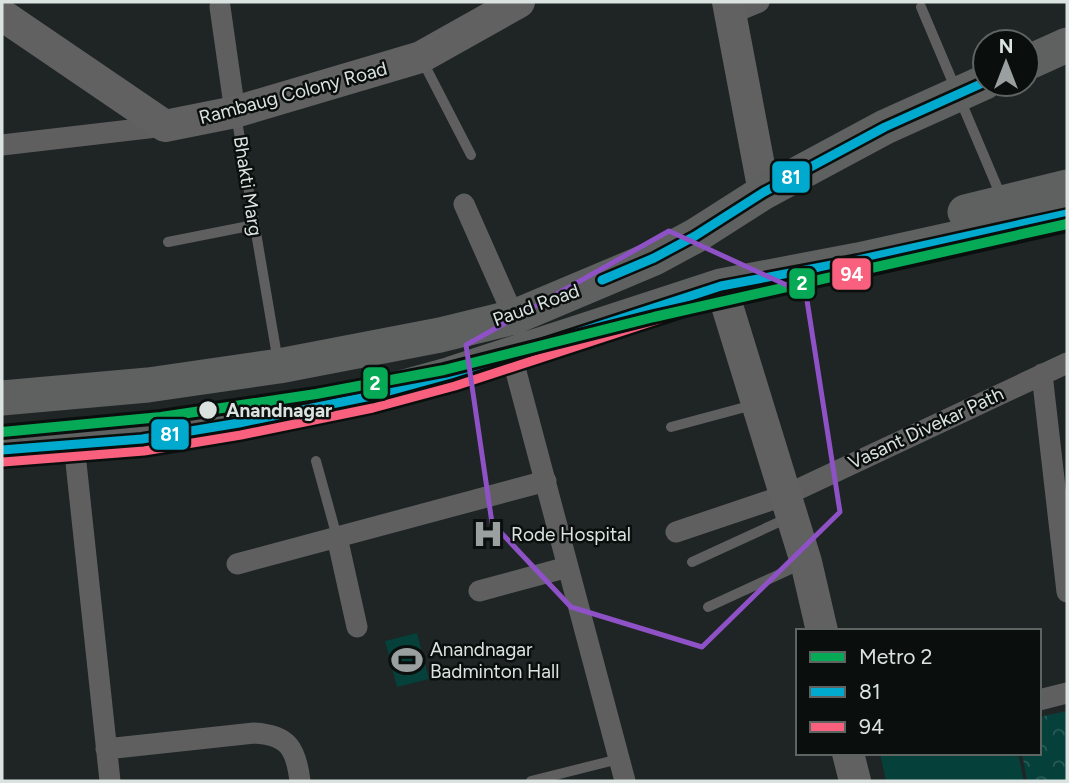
<svg xmlns="http://www.w3.org/2000/svg" width="1069" height="783" font-family="Figtree,sans-serif">
  <defs>
    <pattern id="park-crowns" width="20" height="18" patternUnits="userSpaceOnUse" patternTransform="scale(1.75)"><rect width="20" height="18" fill="#05403a"/><path d="M2 6a3 3 0 1 1 6 0M12 15a3 3 0 1 1 6 0" fill="none" stroke="#295b56"/></pattern>
  </defs>
  <rect width="100%" height="100%" fill="#1e2524"/>
  <path fill="url(#park-crowns)" d="M1067,711V781H1027L1022,753H1039V717Z"/>
  <path fill="#05403a" d="M417,633L429,679L397,687L385,641Z
    M880,753H1018L1024,781H886Z"/>
  <g fill="none" stroke-linecap="round" stroke-linejoin="round">
    <path stroke="#5f5f60" stroke-width="10" d="M921,7L998,189
      M422,60L471,155
      M236,115L278,362
      M168,242L254,225
      M671,427L753,405
      M316,461L337,537
      M692,562L790,517
      M708,607L804,563
      M531,781L619,759"/>
    <path stroke="#5f5f60" stroke-width="21" d="M220,7L235,112
      M730,14L759,2
      M2,145L165,126
      M464,204L514,317
      M511,353L625,781
      M1042,374L1067,592
      M74,444L110,781
      M676,532L786,495L1067,363
      M337,537L357,627
      M237,564L546,481
      M479,591L568,567
      M1039,700L1067,693
      M106,749L254,733C288,735 296,748 300,781"/>
    <path stroke="#616161" stroke-width="32" d="M728,2L764,192
      M2,15L165,126L235,112L421,57L519,2
      M721,286L806,562L822,631
      M848,753L855,781"/>
    <path stroke="#5f6060" stroke-width="35" d="M1027,63L1067,45
      M965,212L1067,187
      M2,398L148,385L279,366L440,335L514,317L654,258L695,236L764,192L885,127L985,82
      M2,450L142,439L239,423L371,396L451,374L721,286L858,260L1067,214"/>
    <g stroke="#0a0f0e" stroke-width="14">
      <path id="bus-1" d="M602,280L654,258L695,236L764,192L885,127L985,82
        M2,450L142,439L239,423L371,396L451,374L721,286L858,260L1067,214"/>
    </g>
    <g stroke="#0a0f0e" stroke-width="14">
      <path id="bus-2" d="M3,462L144,451L241,435L373,408L455,386L724,298L861,272L1067,226"/>
    </g>
    <use href="#bus-1" stroke="#00a9ce" stroke-width="9"/>
    <use href="#bus-2" stroke="#f8607d" stroke-width="9"/>
    <g stroke="#0a0f0e" stroke-width="16">
      <path id="metro-1" d="M2,432L161,417L316,394L444,370L654,317L1067,224"/>
    </g>
    <use href="#metro-1" stroke="#06aa56" stroke-width="10"/>
  </g>
  <path fill="none" stroke="#8e51c6" stroke-width="5" stroke-linejoin="round" d="M669,231L806,294L840,512L702,647L571,607L492,523L466,345Z"/>
  <defs>
    <g id="hospital-bare" transform="scale(2.415)"><path d="M-5-5h3v3.5h4V-5h3V5h-3V1.5h-4V5h-3Z" fill="#99a09f" stroke="#0a0f0e" stroke-width="2.5" paint-order="stroke"/></g>
    <g id="stadium-bare" transform="scale(2.415)"><path d="M0-5a6.5 5 0 1 0 0 10a6.5 5 0 1 0 0-10ZM-3.5-1.8h7v3.6h-7Z" fill="#99a09f" stroke="#0a0f0e" stroke-width="2.5" paint-order="stroke"/></g>
  </defs>
  <g fill-rule="evenodd">
    <use href="#hospital-bare" x="488" y="534"/>
    <use href="#stadium-bare" x="407" y="660"/>
  </g>
  <circle fill="#dbe3e1" stroke="#0a0f0e" stroke-width="2.5" cx="208" cy="410" r="10"/>
  <g text-anchor="middle" dominant-baseline="central" stroke-width="5" stroke-linejoin="round" paint-order="stroke">
    <g font-size="19" fill="#dbe3e1" stroke="#0a0f0e">
      <text transform="translate(293 93) rotate(-15)">Rambaug Colony Road</text>
      <text transform="translate(248 186) rotate(81)">Bhakti Marg</text>
      <text transform="translate(536 305) rotate(-20)">Paud Road</text>
      <text transform="translate(926 428) rotate(-25)">Vasant Divekar Path</text>
    </g>
    <g font-size="19" font-weight="bold" fill="#dbe3e1" stroke="#0a0f0e" text-anchor="start">
      <text x="226" y="410">Anandnagar</text>
    </g>
    <g font-size="19" fill="#dbe3e1" stroke="#0a0f0e" text-anchor="start">
      <text x="511" y="534">Rode Hospital</text>
      <text x="430" y="649">Anandnagar<tspan x="430" dy="22">Badminton Hall</tspan></text>
    </g>
  </g>
  <g stroke="#0a0f0e" stroke-width="2.5">
    <rect x="771" y="160" width="40" height="34" rx="7" fill="#00a9ce"/>
    <rect x="831" y="257" width="41" height="34" rx="7" fill="#f8607d"/>
    <rect x="788" y="267" width="28" height="33" rx="7" fill="#06aa56"/>
    <rect x="362" y="366" width="27" height="34" rx="7" fill="#06aa56"/>
    <rect x="150" y="418" width="40" height="33" rx="7" fill="#00a9ce"/>
  </g>
  <g font-size="19" text-anchor="middle" font-weight="bold" fill="#fff">
    <text x="791" y="184">81</text>
    <text x="852" y="281">94</text>
    <text x="802" y="290">2</text>
    <text x="375" y="390">2</text>
    <text x="170" y="441">81</text>
  </g>
  <rect width="1069" height="783" fill="none" stroke="#dbe3e1" stroke-width="7"/>
  <rect x="796" y="629" width="245" height="126" fill="#0a0f0e" stroke="#5e6462" stroke-width="2"/>
  <rect x="810" y="652" width="35" height="10" fill="#06aa56" stroke="#5e6462" stroke-width="2"/>
  <text x="859" y="664" font-size="21" fill="#dbe3e1">Metro 2</text>
  <rect x="810" y="687" width="35" height="10" fill="#00a9ce" stroke="#5e6462" stroke-width="2"/>
  <text x="859" y="699" font-size="21" fill="#dbe3e1">81</text>
  <rect x="810" y="722" width="35" height="10" fill="#f8607d" stroke="#5e6462" stroke-width="2"/>
  <text x="859" y="734" font-size="21" fill="#dbe3e1">94</text>
  <g transform="translate(1006 63)"><circle r="33" fill="#0a0f0e" stroke="#5e6462" stroke-width="2"/>
  <path d="M0-5L12 26L0 18L-12 26Z" fill="#99a09f"/>
  <text y="-10" font-size="19" font-weight="bold" text-anchor="middle" fill="#dbe3e1">N</text>
  </g>
</svg>
